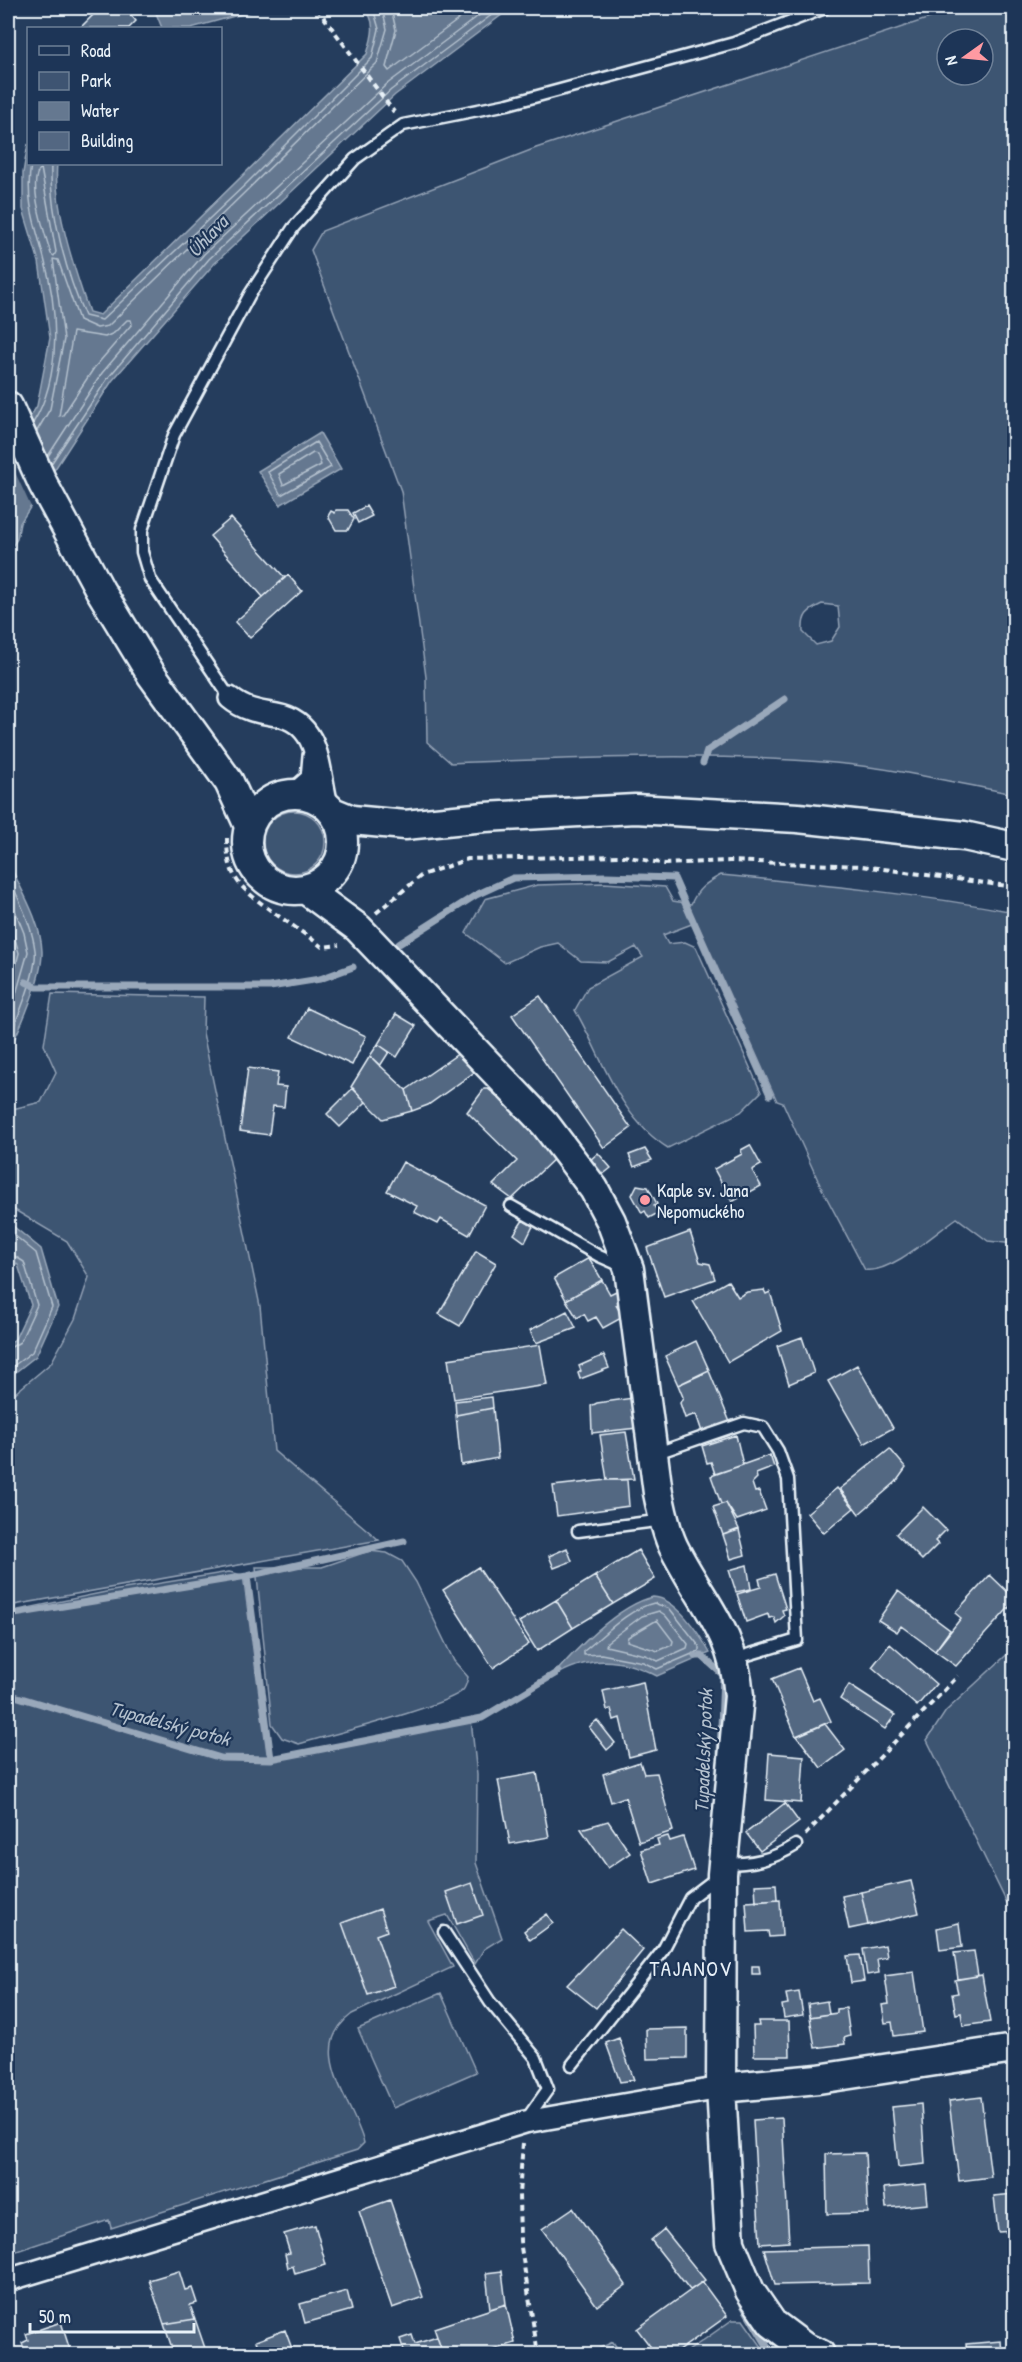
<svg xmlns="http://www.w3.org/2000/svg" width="1022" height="2362" font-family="'Patrick Hand',sans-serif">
  <rect width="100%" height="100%" fill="#253d5d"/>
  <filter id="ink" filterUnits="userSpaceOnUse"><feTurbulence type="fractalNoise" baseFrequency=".0167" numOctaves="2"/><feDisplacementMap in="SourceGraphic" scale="12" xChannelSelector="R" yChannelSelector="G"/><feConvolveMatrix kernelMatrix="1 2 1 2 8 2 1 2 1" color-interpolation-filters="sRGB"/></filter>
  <g filter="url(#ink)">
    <path fill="#3e5472" stroke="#93a2b5" stroke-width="1.5" fill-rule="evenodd" d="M960,8H1014V794C955,783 895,768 835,763C707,752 580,758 451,763L427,742L426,677L401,491L311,250L322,231L536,148ZM947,39H983V75H947ZM822,604L838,606L840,627L831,641L816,645L803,632C802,615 807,611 822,604Z
      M263 842a31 31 0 1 1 62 0a31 31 0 1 1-62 0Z
      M721,875C819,884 917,894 1014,912V1244L988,1241L957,1218C935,1233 891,1274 865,1270L821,1187L783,1103L777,1101L697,922L663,935L668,944L685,942L696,947L761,1092L741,1112L668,1148C619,1118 603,1058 575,1010L588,987L643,957L636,947L608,962L581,961L558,943L540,947L505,963L466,933L485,899L537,885L604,883L665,887L673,901L691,904C698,888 706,883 721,875Z
      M52,994L204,997L203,1033L260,1306L274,1451L379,1540L8,1606V1399L51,1363L75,1319L89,1277L67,1241L8,1206V1110L41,1102L56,1072L44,1045Z
      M8,1281C13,1295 19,1304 8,1316Z
      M369,1551L387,1553L402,1561L416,1582L454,1661L468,1677C467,1681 466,1687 463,1690C450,1705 326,1736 299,1744L282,1738L272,1724L256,1567H322Z
      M229,1572L243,1575L267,1753L276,1760L471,1720L477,1775L476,1863L502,1938L484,1949L475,1964L447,1915L428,1921L453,1967L352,2014C304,2049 353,2101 364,2143L357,2150L111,2228L109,2220L8,2254V1612L106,1592Z
      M1014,1648V1901L1007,1903L927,1740L946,1711Z
      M441,1993L476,2072L393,2108L358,2029Z
      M732,2320H743L767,2354H684Z
      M613,2342L621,2354H587Z"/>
    <path fill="#657890" stroke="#99a8ba" stroke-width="1.5" d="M154,8H264L191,28H162Z
      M363,8H511L395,95L214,264L112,381L20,523L17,539L8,553V453L37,406L50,338L39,262L23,209V173L28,144V164H57C53,206 75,271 89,312L100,315L367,54C372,38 378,20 363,8Z
      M320,433L341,469L280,505L258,471Z
      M8,861C20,888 41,921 42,951C43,976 20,1030 8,1051Z
      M8,1222L41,1249L58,1307L36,1356L8,1378V1345L15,1339L31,1305L18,1265L8,1257Z
      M653,1597C676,1598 699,1633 710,1653L657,1676C619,1656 587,1656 551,1678C574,1651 618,1605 653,1597Z"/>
    <path fill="#253d5d" d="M25,419L53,478L32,509L8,457V447Z"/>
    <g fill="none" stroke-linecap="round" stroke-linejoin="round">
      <path stroke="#b4c1ce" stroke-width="1.5" d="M391,8L396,30L386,67L389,71L474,8
        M31,164C25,200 35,224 44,258C58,309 62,376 33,423
        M51,164C49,209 66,274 85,316L102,320L245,185L372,58L379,29L373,8
        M41,168L56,252L54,256L51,254C46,237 26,180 41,168Z
        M127,320H131L132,324L94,368L63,415L59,416L73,332L105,337L114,333Z
        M37,431L50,409L64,339L53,259L58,260L79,320L97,328L108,326L377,63L387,29L382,8
        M316,442L331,467L281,495L268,472Z
        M313,453L317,454L321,465L283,485L279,474Z
        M48,456L102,373L204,254L387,84L489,8
        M51,464L108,378L209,259L391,90L501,8
        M8,875C18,899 32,924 35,950C38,971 17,1020 8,1039
        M8,893L24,933L28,952L8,1022
        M8,915L19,953L8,996
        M8,1230L36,1253L52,1307L32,1352L8,1370
        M8,1252L24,1262L37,1305L20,1342L8,1349
        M654,1603L670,1609L699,1646V1651L657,1669L643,1662L601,1654L584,1655V1651C604,1635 628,1609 654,1603Z
        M659,1611L665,1615L688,1644L687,1648L658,1661L645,1655L606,1646L607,1642L642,1616Z
        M657,1620L673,1641L672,1645L658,1651L627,1641L628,1637Z"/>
      <path stroke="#99a8ba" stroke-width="7" d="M703,763L707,751L785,699
        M399,944L476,895L513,878L606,876L674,878L770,1095
        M26,982L37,987H270L320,979L353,967
        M247,1576L404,1541
        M8,1615L247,1576L271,1759
        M695,1656H702L723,1675L720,1755
        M8,1694L221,1758L271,1759L482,1718L558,1672
        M743,2305L772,2354"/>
    </g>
    <path fill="#536782" stroke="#e8f1f8" stroke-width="1.5" d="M92,8H125L136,21L129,28H80L96,12Z
      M366,506L372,516L358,523L353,513Z
      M336,510H348L354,519L348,530H336L328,516L331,511L335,513Z
      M231,518L285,578L263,597L210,536Z
      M288,575L302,591L250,638L235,622Z
      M540,996L631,1128L604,1148L512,1015Z
      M307,1008L366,1036L352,1065L292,1037Z
      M396,1014L416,1026L397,1057L378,1044Z
      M378,1044L389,1052L380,1066L370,1056Z
      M462,1051L476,1071L428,1105L412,1111L406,1090Z
      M370,1056L406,1090L412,1111L383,1119L351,1087Z
      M248,1068L278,1072L276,1086L286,1087L284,1107L273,1106L269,1135L240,1131Z
      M353,1088L366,1102L340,1127L327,1114Z
      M484,1089H488L522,1116L557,1156L512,1199L493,1185L517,1161L467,1112Z
      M750,1145L761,1165L752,1170L761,1186L732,1202L714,1169L742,1154L741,1150Z
      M645,1149L652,1160L634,1167L629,1155Z
      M598,1153L611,1168L601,1176L589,1161Z
      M403,1162L485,1205L469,1235L441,1219L438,1224L414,1212L417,1206L387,1191Z
      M637,1185L648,1187L657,1204L654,1206L658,1213L649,1218L645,1211L642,1213L632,1195Z
      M523,1220L533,1226L525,1242L514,1234Z
      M690,1232L700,1262L710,1264L715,1279L664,1297L647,1248Z
      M476,1251L496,1263L460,1326L439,1314Z
      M589,1258L602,1280L566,1300L554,1278Z
      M602,1280L610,1294L616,1291L622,1302L616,1305L623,1317L603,1328L596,1317L588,1321L584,1314L577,1318L566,1300Z
      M728,1281L738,1297L747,1292L764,1290L766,1294L770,1292L782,1331L728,1362L693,1301Z
      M567,1311L576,1328L536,1343L530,1330Z
      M802,1337L814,1373L789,1384L777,1346Z
      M696,1341L709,1370L678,1385L665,1356Z
      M540,1345L547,1385L454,1399L448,1359Z
      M604,1355L609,1368L580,1379L578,1373L581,1371L579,1366Z
      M857,1365L893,1428L864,1444L828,1381Z
      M709,1371L730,1422L702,1432L696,1414L685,1418L680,1403L683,1397L678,1385Z
      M492,1397L493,1408L456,1415L455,1401Z
      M633,1398L637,1428L592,1433L591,1406L597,1403Z
      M493,1408L498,1458L461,1465L456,1415Z
      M626,1432L634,1479L607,1480L600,1435Z
      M736,1435L743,1465L715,1474L711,1462L707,1463L702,1446Z
      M890,1449L906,1468L896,1482L859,1514L840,1489Z
      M770,1455L774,1467L756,1474L757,1478L752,1483L755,1492L759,1491L766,1510L737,1520L726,1503L721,1504L711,1476Z
      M607,1480H627L629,1506L557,1516L553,1486Z
      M837,1488L854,1508L824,1533L807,1513Z
      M726,1503L739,1529L723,1535L713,1507Z
      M923,1507L946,1530L935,1541L938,1544L922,1560L896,1534Z
      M739,1530L745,1555L731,1559L723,1535Z
      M567,1548L572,1561L554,1568L549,1556Z
      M638,1550L655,1579L613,1604L595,1576Z
      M747,1565L751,1589L736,1592L729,1570Z
      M478,1567L529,1644L493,1668L443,1590Z
      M775,1574L786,1609L782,1610L784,1616L776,1623L774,1617L769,1618L768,1614L746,1622L737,1594L761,1587L759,1579Z
      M990,1575L1014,1598V1602L956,1666L935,1651L961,1618L955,1613Z
      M595,1576L613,1604L573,1628L556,1600Z
      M898,1591L950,1630L935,1651L901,1626L897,1632L878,1620Z
      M556,1600L573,1628L537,1651L519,1622Z
      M890,1644L936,1684L917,1706L872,1667Z
      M799,1668L813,1701L820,1698L831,1721L796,1736L772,1679Z
      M643,1682L656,1750L629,1757L620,1718L614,1720L611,1709L607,1710L603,1691Z
      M849,1685L895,1715L885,1729L840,1699Z
      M597,1720L615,1743L607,1750L589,1727Z
      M825,1724L845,1750L821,1768L797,1736Z
      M769,1753L804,1756L801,1803L766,1800Z
      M640,1762L644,1774L657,1773L673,1831L639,1842L625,1797L611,1802L603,1774Z
      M537,1773L549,1837L510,1844L498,1780Z
      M785,1803L799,1822L760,1851L746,1833Z
      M608,1821L630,1853L608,1868L581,1829Z
      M668,1836L670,1841L683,1837L694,1870L652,1884L641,1850L659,1845L657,1839Z
      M911,1881L919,1913L868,1925L861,1892Z
      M472,1883L483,1915L457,1924L446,1892Z
      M776,1884L777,1900L756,1902L755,1885Z
      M861,1892L868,1925L849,1929L842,1896Z
      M780,1900L782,1936L769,1937L768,1931L748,1932L746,1902Z
      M380,1909L387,1931L376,1935L394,1986L368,1995L342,1923Z
      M547,1914L553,1923L530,1940L524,1931Z
      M959,1923L962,1947L940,1950L937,1928Z
      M621,1929L643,1950L596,2008L567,1985Z
      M885,1945L887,1957L877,1959L879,1973L867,1975L863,1949Z
      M974,1951L978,1976L958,1979L954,1953Z
      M860,1955L864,1981L851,1983L847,1956Z
      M752,1966H759L760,1974H752Z
      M914,1972L923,2032L894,2036L892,2022L885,2023L882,2005L889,2004L885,1976Z
      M982,1975L990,2022L963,2026L961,2013L956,2014L952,1994L958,1993L955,1980Z
      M799,1992L803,2015L784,2018L782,2005L788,2004L786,1994Z
      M827,2001L829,2014L810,2017L808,2004Z
      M846,2008L850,2036L844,2038L845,2044L815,2048L810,2017L837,2013V2009Z
      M758,2021H789L790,2056H754L753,2026H759Z
      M687,2028V2058L647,2059L646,2029Z
      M619,2038L634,2080L620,2082L606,2043Z
      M981,2097L991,2177L959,2181L949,2101Z
      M921,2104L925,2164L898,2167L892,2107Z
      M782,2118L789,2242L760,2244L753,2120Z
      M865,2153L868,2213L827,2214L826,2154Z
      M926,2184L928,2204L886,2208L884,2188Z
      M1014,2194V2231L998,2232L994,2196Z
      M390,2200L423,2297L392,2308L359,2211Z
      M573,2208L626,2285L597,2306L542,2229Z
      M315,2225L326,2265L295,2274L293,2266L288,2268L285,2254L290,2253L284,2234Z
      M664,2229L705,2280L690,2290L651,2240Z
      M868,2246L869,2283L775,2285L764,2249Z
      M179,2271L185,2290L192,2288L197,2303L190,2305L195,2319L164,2324L149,2280Z
      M502,2271L506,2304L490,2309L486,2273Z
      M702,2282L727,2316L674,2354H656L637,2329Z
      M347,2291L352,2310L305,2323L300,2304Z
      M506,2304L515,2343L480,2354H443L434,2328Z
      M195,2319L207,2354H174L164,2324Z
      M61,2322L70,2350L58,2354H26L22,2343L28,2340L26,2334Z
      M285,2330L294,2354H261L256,2341Z
      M412,2335L415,2344L437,2337L443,2354H405L400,2339Z
      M1001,2341L1002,2354H967L966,2344Z"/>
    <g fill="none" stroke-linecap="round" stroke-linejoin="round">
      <g stroke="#e8f1f8" stroke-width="15">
        <path id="lane" d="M230,698L150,579L142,552V530L174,435L250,294L293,228L355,159L403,125L508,104L734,43L825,8
          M511,1206L599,1256L624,1267
          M654,1454L744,1423L763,1427L778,1451L788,1479L797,1640L734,1659
          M578,1531L664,1520
          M723,1864C751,1864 772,1860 796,1845
          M444,1932L490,2002L536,2058L548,2089L526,2120
          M572,2065L663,1950L690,1898L719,1876"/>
      </g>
      <g stroke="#e8f1f8" stroke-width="26">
        <path id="street" d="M230,698C244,710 259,712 277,715C321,723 318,771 327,805
          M296,793L312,779L314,756
          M8,2280L525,2122L721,2088"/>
      </g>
      <g stroke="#e8f1f8" stroke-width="33">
        <path id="secondary" d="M8,406L43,484L100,590L151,674L229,782L249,826
          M247 842a48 48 0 1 1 96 0a48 48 0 1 1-96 0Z
          M335,813L352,820L405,825L485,817L635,809L798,818L964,836L1014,847
          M305,889L358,928L545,1124L594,1189L611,1221L629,1269L658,1493C662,1511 665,1529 673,1546C700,1601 734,1630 739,1696L722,1874L721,2088L730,2243L750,2291L772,2323L804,2347L820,2354
          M721,2088L818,2079L1014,2049"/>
      </g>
      <path stroke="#e8f1f8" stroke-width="4" stroke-dasharray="6 4.5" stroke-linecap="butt" d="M317,8L394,112
        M227,838C227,854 229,870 239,883C255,903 300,929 322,947L339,945
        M376,913L422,875L468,859L624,856L665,864L729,861L862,866L1014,887
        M805,1835L958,1676
        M523,2143L519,2194L520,2241L538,2354"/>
      <use href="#lane" stroke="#1d3557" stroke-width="10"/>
      <use href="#street" stroke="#1d3557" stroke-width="21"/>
      <use href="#secondary" stroke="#1d3557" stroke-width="28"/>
    </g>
  </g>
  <circle fill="#ff9aa2" stroke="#1d3557" stroke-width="2" cx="645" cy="1200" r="6"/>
  <g text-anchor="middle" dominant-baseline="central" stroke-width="4.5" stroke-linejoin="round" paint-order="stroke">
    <g font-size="18" fill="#e8f1f8" stroke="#1d3557" text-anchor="start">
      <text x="657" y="1190">Kaple sv. Jana<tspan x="657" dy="21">Nepomuckého</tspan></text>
    </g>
    <g font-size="20" font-style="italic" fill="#b4c1ce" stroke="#1d3557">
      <text transform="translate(207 236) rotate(-47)">Úhlava</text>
      <text transform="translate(170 1723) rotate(15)">Tupadelský potok</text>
      <text transform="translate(703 1751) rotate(-88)">Tupadelský potok</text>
    </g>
    <g font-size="21" letter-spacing="1.5" fill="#e8f1f8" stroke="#1d3557">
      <text x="691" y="1968">TAJANOV</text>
    </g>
  </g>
  <rect width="1022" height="2362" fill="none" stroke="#1d3557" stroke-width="30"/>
  <rect x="15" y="15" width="992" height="2332" fill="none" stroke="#e8f1f8" stroke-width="2" filter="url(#ink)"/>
  <rect x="27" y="27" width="195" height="138" fill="#1d3557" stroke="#6e8097" stroke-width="1.5"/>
  <rect x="39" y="46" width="30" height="9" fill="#1d3557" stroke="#6e8097" stroke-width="1.5"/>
  <text x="81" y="57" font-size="18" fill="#e8f1f8">Road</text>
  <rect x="39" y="72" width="30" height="18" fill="#3e5472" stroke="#6e8097" stroke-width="1.5"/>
  <text x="81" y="87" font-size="18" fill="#e8f1f8">Park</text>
  <rect x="39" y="102" width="30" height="18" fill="#657890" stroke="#6e8097" stroke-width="1.5"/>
  <text x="81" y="117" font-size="18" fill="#e8f1f8">Water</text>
  <rect x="39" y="132" width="30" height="18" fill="#536782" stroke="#6e8097" stroke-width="1.5"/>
  <text x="81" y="147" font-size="18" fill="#e8f1f8">Building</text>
  <g transform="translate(965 57) rotate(255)"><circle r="28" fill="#1d3557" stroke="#6e8097" stroke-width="1.5"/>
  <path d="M0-4.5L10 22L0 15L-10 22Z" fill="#ff9aa2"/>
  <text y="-9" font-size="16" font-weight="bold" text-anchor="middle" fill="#e8f1f8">N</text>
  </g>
  <path d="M30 2323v9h164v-9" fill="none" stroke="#e8f1f8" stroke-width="3"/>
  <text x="39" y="2323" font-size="18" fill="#e8f1f8" stroke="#1d3557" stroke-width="4.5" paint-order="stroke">50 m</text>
</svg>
